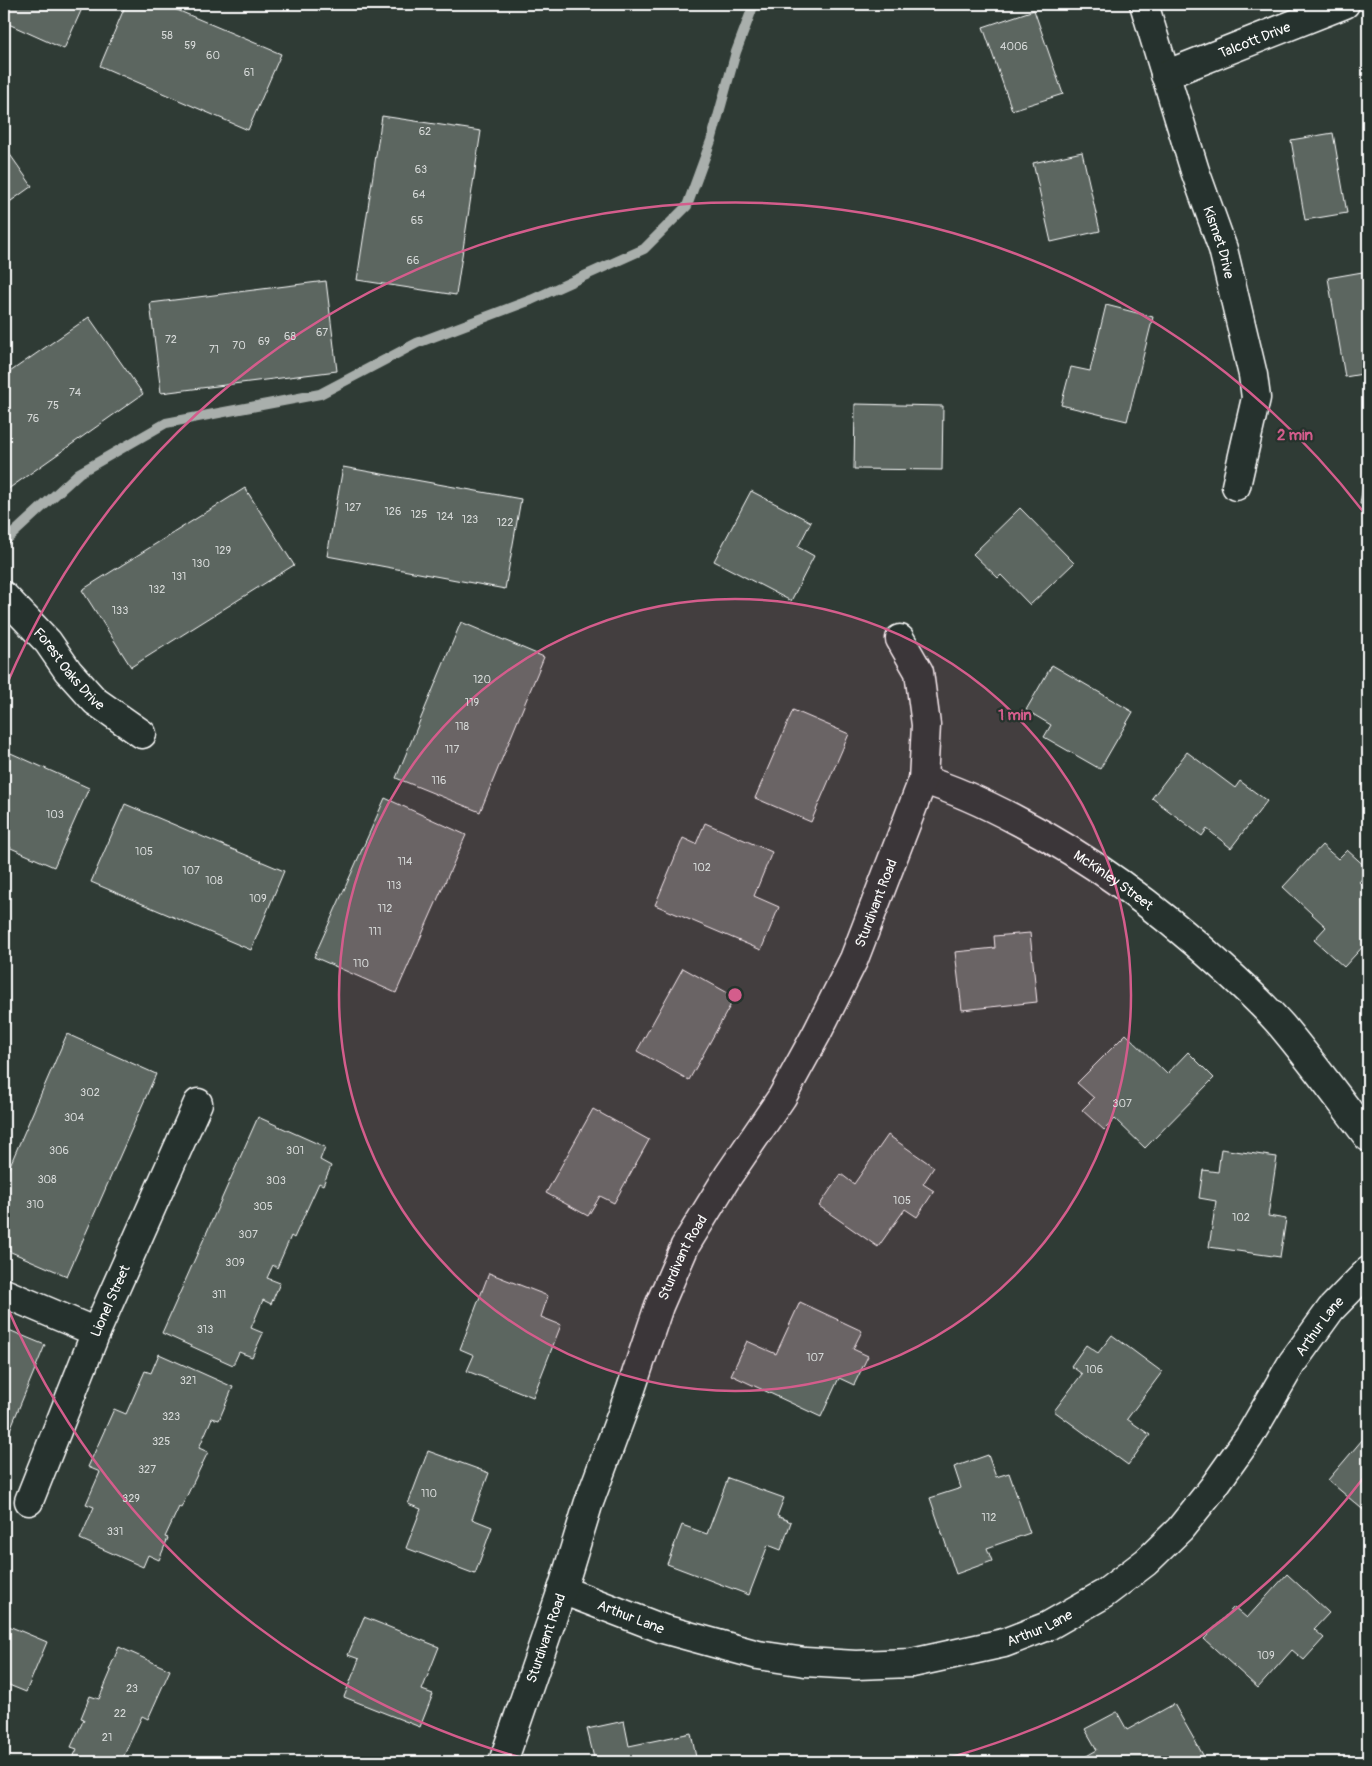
<svg xmlns="http://www.w3.org/2000/svg" width="1372" height="1766" font-family="Pangolin,sans-serif">
  <rect width="100%" height="100%" fill="#2f3b35"/>
  <filter id="ink" filterUnits="userSpaceOnUse"><feTurbulence type="fractalNoise" baseFrequency=".02" numOctaves="2"/><feDisplacementMap in="SourceGraphic" scale="10" xChannelSelector="R" yChannelSelector="G"/><feConvolveMatrix kernelMatrix="1 2 1 2 8 2 1 2 1" color-interpolation-filters="sRGB"/></filter>
  <g filter="url(#ink)">
    <g fill="none" stroke-linecap="round" stroke-linejoin="round">
      <path stroke="#a9afac" stroke-width="10" d="M4,542L79,473L166,423L320,394L417,343L531,300L644,249L687,206L712,138L736,52L754,4"/>
    </g>
    <path fill="#5b6661" stroke="#fff" d="M4,4H84L64,49L4,22Z
      M126,4H163L281,54L248,130L100,66Z
      M1034,10L1063,94L1012,110L983,27Z
      M382,116L481,131L456,295L357,280Z
      M1333,133L1347,213L1305,220L1291,140Z
      M4,146L32,186L4,206Z
      M1082,152L1100,231L1051,242L1033,163Z
      M1368,271V373L1345,377L1328,278Z
      M326,281L337,371L161,393L150,303Z
      M1106,305L1153,317L1127,421L1061,405L1071,367L1090,371Z
      M89,317L143,394L4,492V376Z
      M855,404L943,406L942,470L854,469Z
      M1368,455V505L1360,504Z
      M343,467L521,499L505,589L327,556Z
      M245,488L294,565L131,667L82,590Z
      M751,491L811,522L798,547L814,556L791,601L714,561Z
      M1020,508L1074,563L1030,605L1001,575L998,578L973,554Z
      M461,622L544,657L480,812L396,778Z
      M1052,665L1133,712L1100,769L1044,737L1051,725L1026,710Z
      M793,710L849,734L811,822L755,798Z
      M4,750L89,788L54,867L4,845Z
      M1187,752L1235,788L1240,781L1267,801L1231,848L1207,829L1202,836L1152,798Z
      M385,798L466,835L396,993L314,957Z
      M125,804L284,871L251,950L91,882Z
      M705,823L772,852L754,896L779,907L761,950L655,905L683,838L696,844Z
      M1322,845L1338,859L1347,850L1368,869V872L1359,882L1368,891V941L1344,967L1314,940L1326,927L1283,887Z
      M1030,933L1037,1002L962,1010L955,952L995,948L994,936Z
      M683,968L735,997L689,1080L637,1051Z
      M67,1034L156,1074L67,1276L4,1249V1179Z
      M1126,1034L1167,1074L1188,1052L1214,1078L1145,1148L1115,1119L1104,1130L1082,1110L1094,1098L1077,1083Z
      M593,1109L649,1140L614,1203L600,1196L588,1216L546,1193Z
      M258,1117L325,1147L320,1160L331,1166L323,1185L319,1183L294,1238L291,1236L277,1268L273,1265L267,1278L280,1283L271,1304L263,1300L251,1328L263,1333L252,1357L239,1352L233,1365L162,1333Z
      M888,1135L934,1167L923,1184L934,1191L917,1217L905,1209L878,1247L819,1206L841,1174L854,1184Z
      M1221,1149L1277,1157L1268,1216L1286,1219L1280,1257L1209,1247L1216,1201L1199,1198L1203,1170L1218,1172Z
      M489,1273L548,1296L541,1317L561,1325L533,1397L467,1371L474,1355L460,1349Z
      M800,1302L862,1331L853,1349L868,1356L854,1385L839,1378L821,1417L731,1375L747,1341L776,1354Z
      M4,1328L45,1345L4,1444Z
      M1112,1335L1162,1372L1127,1419L1150,1435L1128,1465L1054,1411L1082,1374L1071,1366L1086,1345L1098,1353Z
      M159,1354L233,1387L219,1420L212,1418L199,1448L208,1452L181,1508L179,1507L165,1537L168,1538L159,1560L148,1555L143,1567L80,1539L94,1507L86,1504L100,1472L88,1467L114,1409L126,1414L145,1371L151,1373Z
      M1368,1433V1514L1328,1480Z
      M428,1451L489,1473L472,1519L492,1527L475,1574L406,1548L421,1509L408,1504Z
      M988,1455L996,1477L1009,1473L1030,1533L987,1548L992,1561L956,1574L930,1498L961,1488L954,1467Z
      M728,1478L784,1498L777,1516L791,1522L781,1550L768,1545L749,1595L667,1564L682,1525L707,1534Z
      M1287,1574L1329,1613L1314,1629L1324,1638L1304,1660L1292,1650L1258,1688L1204,1639L1234,1607L1247,1618Z
      M364,1617L439,1647L422,1690L433,1694L420,1727L344,1697L359,1659L348,1655Z
      M4,1624L47,1642L26,1692L4,1683Z
      M119,1647L170,1670L148,1719L142,1716L121,1762H71L77,1749L71,1747L84,1719L81,1718L90,1696L99,1699L111,1671L109,1670Z
      M1174,1704L1207,1762H1086L1083,1758L1097,1750L1085,1729L1117,1712L1127,1730Z
      M624,1721L629,1746L691,1733L697,1762H595L587,1729Z"/>
    <g fill="none" stroke-linecap="round" stroke-linejoin="round">
      <g stroke="#fff" stroke-width="31">
        <g id="minor">
          <path id="s1" d="M1144,4L1195,171L1223,249L1253,375L1256,398L1236,486"/>
          <path id="s2" d="M1165,75L1345,4"/>
          <path id="s3" d="M4,596L48,642L68,671L95,701L142,734"/>
          <path id="s4" d="M923,780C957,790 988,805 1020,822C1093,860 1159,909 1220,965C1241,984 1263,1004 1282,1026C1312,1062 1340,1100 1368,1137"/>
          <path d="M4,1293L96,1332"/>
          <path id="s5" d="M29,1501L96,1332L198,1103"/>
          <path id="s6" d="M562,1590L663,1629L758,1655L805,1662L856,1665L912,1663L1004,1643L1048,1626L1104,1594L1146,1562L1180,1529L1212,1489L1249,1437L1292,1363L1331,1309L1368,1271"/>
          <path id="s7" d="M503,1762L562,1590L588,1505L630,1392L659,1306L685,1246L728,1176L782,1097L817,1033L854,959L923,780L926,725L919,672L900,639"/>
        </g>
      </g>
      <use href="#minor" stroke="#26332d" stroke-width="28"/>
    </g>
  </g>
  <circle cx="735" cy="995" r="396" fill="#d45d8c" fill-opacity=".12"/>
  <g fill="none" stroke="#d45d8c" stroke-width="2.5">
    <circle cx="735" cy="995" r="396"/>
    <path d="M1368 1472A792 792 0 0 1 933 1762M537 1762A792 792 0 0 1 6 1304M6 686A792 792 0 0 1 1368 518"/>
  </g>
  <g text-anchor="middle" dominant-baseline="central" stroke-width="4.5" stroke-linejoin="round" paint-order="stroke">
    <g font-size="11" fill="#d6d9d8">
      <text x="167" y="35">58</text>
      <text x="190" y="45">59</text>
      <text x="1014" y="46">4006</text>
      <text x="213" y="55">60</text>
      <text x="249" y="72">61</text>
      <text x="425" y="131">62</text>
      <text x="421" y="169">63</text>
      <text x="419" y="194">64</text>
      <text x="417" y="220">65</text>
      <text x="413" y="260">66</text>
      <text x="322" y="332">67</text>
      <text x="290" y="336">68</text>
      <text x="171" y="339">72</text>
      <text x="264" y="341">69</text>
      <text x="239" y="345">70</text>
      <text x="214" y="349">71</text>
      <text x="75" y="392">74</text>
      <text x="53" y="405">75</text>
      <text x="33" y="418">76</text>
      <text x="353" y="507">127</text>
      <text x="393" y="511">126</text>
      <text x="419" y="514">125</text>
      <text x="445" y="516">124</text>
      <text x="470" y="519">123</text>
      <text x="505" y="522">122</text>
      <text x="223" y="550">129</text>
      <text x="201" y="563">130</text>
      <text x="179" y="576">131</text>
      <text x="157" y="589">132</text>
      <text x="120" y="610">133</text>
      <text x="482" y="679">120</text>
      <text x="472" y="702">119</text>
      <text x="462" y="726">118</text>
      <text x="452" y="749">117</text>
      <text x="439" y="780">116</text>
      <text x="55" y="814">103</text>
      <text x="144" y="851">105</text>
      <text x="405" y="861">114</text>
      <text x="702" y="867">102</text>
      <text x="191" y="870">107</text>
      <text x="214" y="880">108</text>
      <text x="394" y="885">113</text>
      <text x="258" y="898">109</text>
      <text x="385" y="908">112</text>
      <text x="375" y="931">111</text>
      <text x="361" y="963">110</text>
      <text x="90" y="1092">302</text>
      <text x="1122" y="1103">307</text>
      <text x="74" y="1117">304</text>
      <text x="59" y="1150">306</text>
      <text x="295" y="1150">301</text>
      <text x="47" y="1179">308</text>
      <text x="276" y="1180">303</text>
      <text x="902" y="1200">105</text>
      <text x="35" y="1204">310</text>
      <text x="263" y="1206">305</text>
      <text x="1241" y="1217">102</text>
      <text x="248" y="1234">307</text>
      <text x="235" y="1262">309</text>
      <text x="219" y="1294">311</text>
      <text x="205" y="1329">313</text>
      <text x="815" y="1357">107</text>
      <text x="1094" y="1369">106</text>
      <text x="188" y="1380">321</text>
      <text x="171" y="1416">323</text>
      <text x="161" y="1441">325</text>
      <text x="147" y="1469">327</text>
      <text x="429" y="1493">110</text>
      <text x="131" y="1498">329</text>
      <text x="989" y="1517">112</text>
      <text x="115" y="1531">331</text>
      <text x="1266" y="1655">109</text>
      <text x="132" y="1688">23</text>
      <text x="120" y="1713">22</text>
      <text x="107" y="1737">21</text>
    </g>
    <g font-size="14" fill="#fff" stroke="#26332d">
      <text stroke="none"><textPath href="#s2" startOffset="96">Talcott Drive</textPath></text>
      <text stroke="none"><textPath href="#s1" startOffset="250">Kismet Drive</textPath></text>
      <text stroke="none"><textPath href="#s3" startOffset="98">Forest Oaks Drive</textPath></text>
      <text stroke="none"><textPath href="#s4" startOffset="216">McKinley Street</textPath></text>
      <text stroke="none"><textPath href="#s7" startOffset="941">Sturdivant Road</textPath></text>
      <text stroke="none"><textPath href="#s7" startOffset="536">Sturdivant Road</textPath></text>
      <text stroke="none"><textPath href="#s5" startOffset="216">Lionel Street</textPath></text>
      <text stroke="none"><textPath href="#s6" startOffset="914">Arthur Lane</textPath></text>
      <text stroke="none"><textPath href="#s6" startOffset="74">Arthur Lane</textPath></text>
      <text stroke="none"><textPath href="#s6" startOffset="494">Arthur Lane</textPath></text>
      <text stroke="none"><textPath href="#s7" startOffset="131">Sturdivant Road</textPath></text>
    </g>
  </g>
  <circle cx="735" cy="995" r="8" fill="#d45d8c" stroke="#26332d" stroke-width="2.5"/>
  <g font-size="15" text-anchor="middle" font-weight="bold" fill="#d45d8c" stroke="#26332d" stroke-width="4.5" stroke-linejoin="round" paint-order="stroke">
    <text x="1295" y="440">2 min</text>
    <text x="1015" y="720">1 min</text>
  </g>
  <rect width="1372" height="1766" fill="none" stroke="#26332d" stroke-width="20"/>
  <rect x="10" y="10" width="1352" height="1746" fill="none" stroke="#fff" stroke-width="2" filter="url(#ink)"/>
</svg>
